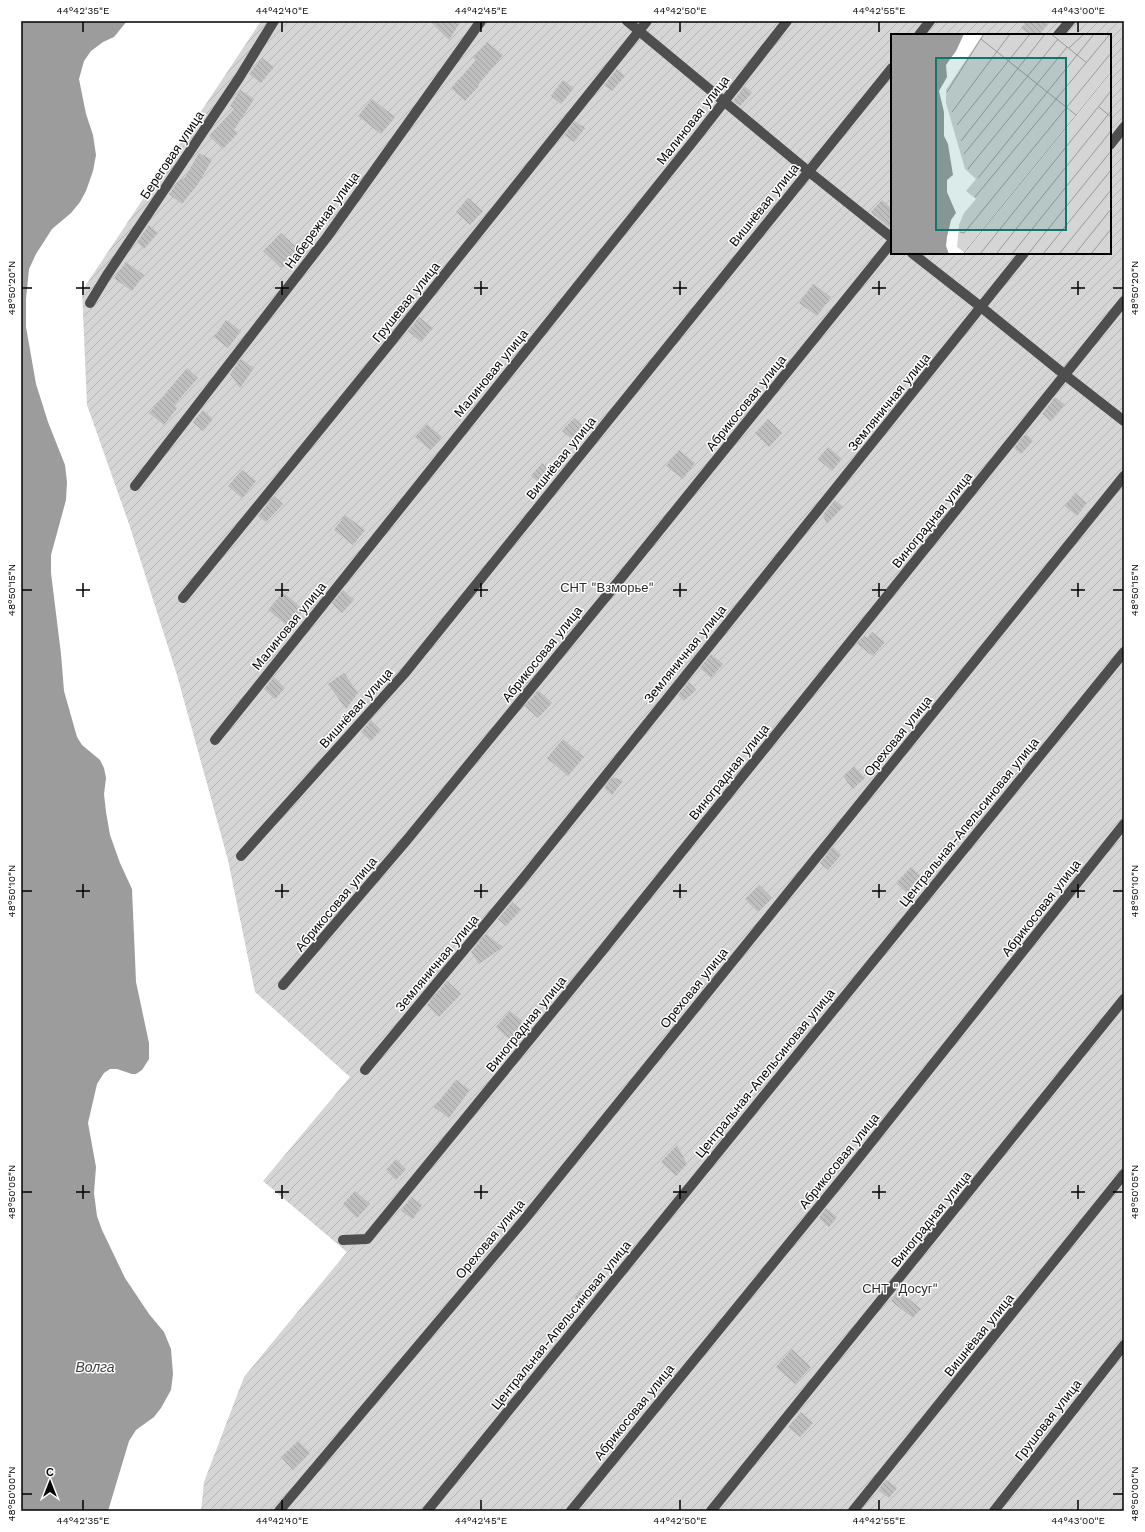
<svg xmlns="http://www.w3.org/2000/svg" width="1145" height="1532" font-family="'Work Sans',sans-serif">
  <defs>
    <pattern id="garden-furrows" width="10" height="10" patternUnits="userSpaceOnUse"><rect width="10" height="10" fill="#d5d5d5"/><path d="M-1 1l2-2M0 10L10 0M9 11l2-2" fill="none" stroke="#b5b5b5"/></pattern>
    <pattern id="building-back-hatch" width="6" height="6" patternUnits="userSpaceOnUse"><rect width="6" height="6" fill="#bebebe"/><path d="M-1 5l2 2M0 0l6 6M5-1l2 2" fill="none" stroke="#a2a2a2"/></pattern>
  </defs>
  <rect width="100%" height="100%" fill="#fff"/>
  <path fill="url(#garden-furrows)" fill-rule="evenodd" d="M261,21H1124V646L422,1511H201L204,1482L244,1377L347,1252L263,1181L350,1077L255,992L228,860L177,675L129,524L87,405L82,291ZM892,35H1110V253H892Z
    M1124,658V1511H430Z"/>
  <path fill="#9c9c9c" d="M21,21H127L114,37L103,42L91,51L84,61L79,79L86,114L93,135L96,155L93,171L86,191L80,202L71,213L52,229L36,254L29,269L26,299V327L36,384L48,422L65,465L67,482L66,500L51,555V573L61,654L64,691L77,737L82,745L100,760L104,768L106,778L104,794L106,812L110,835L120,863L132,889L136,982L149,1043V1059L142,1070L136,1074H132L117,1069H110L104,1073L97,1084L88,1123L96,1167L94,1193L97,1216L102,1230L125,1278L149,1314L164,1332L171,1349L173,1374L171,1390L161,1408L154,1417L136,1430L129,1441L108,1511H21Z"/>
  <path fill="url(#building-back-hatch)" d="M430,21H461L449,40Z
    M1027,21H1051L1039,35H1030L1021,28Z
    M487,42L503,55L478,85L479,86L465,101L451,88L476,60L473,58Z
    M262,58L274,67L261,83L249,74Z
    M617,69L625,76L612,91L604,85Z
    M563,80L574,88L561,104L551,96Z
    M745,86L752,93L740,106L733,101Z
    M240,90L254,99L234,130L238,133L223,149L209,136L234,109L230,106Z
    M372,99L395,117L381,134L358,116Z
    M575,121L585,128L574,142L564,135Z
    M199,153L212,160L198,184L182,204L169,194L182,177L184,179Z
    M468,198L483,211L470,225L456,212Z
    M882,200L892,209V230L871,212Z
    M149,225L158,233L144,249L137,242Z
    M281,233L299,250L282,269L263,251Z
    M126,262L144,275L132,291L114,278Z
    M813,284L831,297L817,316L799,303Z
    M419,317L433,328L421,342L408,331Z
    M226,320L241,331L228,348L214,337Z
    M241,359L254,368L240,388L230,374Z
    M187,368L198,378L174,405L177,408L164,425L149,413Z
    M1055,397L1065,405L1051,421L1042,414Z
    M203,410L213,419L203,431L193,422Z
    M574,418L587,429L576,442L562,431Z
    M768,419L782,433L769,447L755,433Z
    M427,424L442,437L430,450L415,437Z
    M1026,434L1033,441L1021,454L1014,448Z
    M828,447L842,459L832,471L818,459Z
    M679,450L695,463L683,479L666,466Z
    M542,463L553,472L543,486L531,476Z
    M242,470L256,481L242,498L228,486Z
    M1075,493L1087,503L1077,516L1065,506Z
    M274,496L283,504L266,522L258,516Z
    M835,500L843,507L827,524L823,515Z
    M345,515L365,530L353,545L334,530Z
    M343,590L354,600L342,613L332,603Z
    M283,592L304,610L289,627L268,610Z
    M872,632L885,642L873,656L857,644L864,636L867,638Z
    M711,654L723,664L711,678L700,668Z
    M344,673L358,693L346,709L328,684Z
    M274,677L285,688L275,699L264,689Z
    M689,682L696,690L684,701L678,695Z
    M538,690L552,703L538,718L525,706Z
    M371,720L381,730L371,741L361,732Z
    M563,739L584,757L568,776L547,758Z
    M854,766L865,778L853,789L843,776Z
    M613,777L623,781L612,795L604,788Z
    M833,847L841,855L828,870L820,863Z
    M911,867L925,880L910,896L896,883Z
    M759,885L772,898L758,912L745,899Z
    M512,902L521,910L506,926L498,919Z
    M486,934L503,947L479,964L471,952Z
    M447,981L461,994L439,1017L427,1005Z
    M510,1011L526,1024L511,1041L496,1027Z
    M456,1080L470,1090L449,1118L434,1107Z
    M677,1145L687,1164L676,1176L661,1162Z
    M396,1159L406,1169L396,1180L386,1170Z
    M355,1191L370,1204L357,1218L343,1204Z
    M411,1197L422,1205L413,1219L401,1211Z
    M826,1208L837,1217L829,1227L819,1218Z
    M581,1290L590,1297L584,1305L574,1298Z
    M899,1291L921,1309L913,1318L891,1301Z
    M792,1349L811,1367L795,1384L776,1367Z
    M801,1412L813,1423L800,1437L788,1427Z
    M298,1441L310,1453L293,1470L281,1457Z
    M886,1480L897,1488L889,1498L878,1490Z"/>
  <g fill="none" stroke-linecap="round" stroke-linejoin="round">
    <path stroke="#4e4e4e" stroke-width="10" d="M627,21L808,171L892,238
      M919,35L930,21
      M1058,35L1070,21
      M1110,145L1124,127
      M912,253L981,307L1065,375L1124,421
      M90,303L107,275L239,78L274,21
      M135,486L327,237L481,21
      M183,598L386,348L647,21
      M215,740L695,139L787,21
      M241,856L404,674L892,68
      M283,985L406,841L613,588L892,242
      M365,1070L526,875L1024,253
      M343,1240L367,1239L602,951L1124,301
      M279,1511L524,1220L1124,476
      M427,1511L1124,652
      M571,1511L849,1170L1124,824
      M711,1511L1124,999
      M853,1511L1124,1174
      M994,1511L1124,1345"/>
  </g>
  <path fill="none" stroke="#000" stroke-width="1.5" d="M83,22V32M282,22V32M481,22V32M680,22V32M879,22V32M1078,22V32M83,281V295M282,281V295M481,281V295M680,281V295M879,281V295M1078,281V295M22,288H32M76,288H90M275,288H289M474,288H488M673,288H687M872,288H886M1071,288H1085M1113,288H1123M83,583V597M282,583V597M481,583V597M680,583V597M879,583V597M1078,583V597M22,590H32M76,590H90M275,590H289M474,590H488M673,590H687M872,590H886M1071,590H1085M1113,590H1123M83,884V898M282,884V898M481,884V898M680,884V898M879,884V898M1078,884V898M22,891H32M76,891H90M275,891H289M474,891H488M673,891H687M872,891H886M1071,891H1085M1113,891H1123M83,1185V1199M282,1185V1199M481,1185V1199M680,1185V1199M879,1185V1199M1078,1185V1199M22,1192H32M76,1192H90M275,1192H289M474,1192H488M673,1192H687M872,1192H886M1071,1192H1085M1113,1192H1123M22,1494H32M1113,1494H1123M83,1500V1510M282,1500V1510M481,1500V1510M680,1500V1510M879,1500V1510M1078,1500V1510"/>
  <g text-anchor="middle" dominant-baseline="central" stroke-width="3" stroke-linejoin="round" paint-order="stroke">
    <g font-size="13" fill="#000" stroke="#fff">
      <text transform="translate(693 120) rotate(-52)">Малиновая улица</text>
      <text transform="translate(172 155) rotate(-56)">Береговая улица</text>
      <text transform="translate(764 205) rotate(-51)">Вишнёвая улица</text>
      <text transform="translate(322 220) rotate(-54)">Набережная улица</text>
      <text transform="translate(406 302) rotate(-51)">Грушевая улица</text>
      <text transform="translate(491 373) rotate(-51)">Малиновая улица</text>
      <text transform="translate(889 402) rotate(-51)">Земляничная улица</text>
      <text transform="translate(746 403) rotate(-51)">Абрикосовая улица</text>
      <text transform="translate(561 458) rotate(-51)">Вишнёвая улица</text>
      <text transform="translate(932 520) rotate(-51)">Виноградная улица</text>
      <text transform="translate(289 626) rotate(-51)">Малиновая улица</text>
      <text transform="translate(542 654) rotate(-51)">Абрикосовая улица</text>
      <text transform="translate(685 654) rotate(-51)">Земляничная улица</text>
      <text transform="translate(356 708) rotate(-48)">Вишнёвая улица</text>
      <text transform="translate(898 736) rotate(-51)">Ореховая улица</text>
      <text transform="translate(729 772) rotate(-51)">Виноградная улица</text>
      <text transform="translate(969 822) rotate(-51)">Центральная-Апельсиновая улица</text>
      <text transform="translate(336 904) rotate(-50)">Абрикосовая улица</text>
      <text transform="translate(1041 908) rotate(-52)">Абрикосовая улица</text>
      <text transform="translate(437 963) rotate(-50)">Земляничная улица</text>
      <text transform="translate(694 988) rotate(-51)">Ореховая улица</text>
      <text transform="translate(526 1024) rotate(-51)">Виноградная улица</text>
      <text transform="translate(765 1073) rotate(-51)">Центральная-Апельсиновая улица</text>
      <text transform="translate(839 1161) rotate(-51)">Абрикосовая улица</text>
      <text transform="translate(931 1219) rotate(-51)">Виноградная улица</text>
      <text transform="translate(490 1239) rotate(-50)">Ореховая улица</text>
      <text transform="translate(561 1325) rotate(-51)">Центральная-Апельсиновая улица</text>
      <text transform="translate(979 1335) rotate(-51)">Вишнёвая улица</text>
      <text transform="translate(634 1412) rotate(-51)">Абрикосовая улица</text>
      <text transform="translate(1048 1420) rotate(-52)">Грушовая улица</text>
    </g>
    <g font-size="13" fill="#2c2c2c" stroke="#fff">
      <text x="607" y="587">СНТ "Взморье"</text>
      <text x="900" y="1288">СНТ "Досуг"</text>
    </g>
    <g font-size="14" font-style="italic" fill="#3d3d3d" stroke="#fff">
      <text x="95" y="1367">Волга</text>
    </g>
  </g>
  <g transform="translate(891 34)">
    <rect width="220" height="220" fill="#fff"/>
    <path d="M92,0H220V37L73,218L66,213L68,191L73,179L85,165L75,157L85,145L74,135L55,69V56ZM220,39V220H73Z" fill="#d5d5d5"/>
    <path d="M0,0H73L65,17L55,31L56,43L48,57L53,78V102L57,110L62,141L56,146V158L65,179L60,186L56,203L55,212L58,220H0Z" fill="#9c9c9c"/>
    <path fill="none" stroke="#999" stroke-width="1" d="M160,0L196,29M90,5L185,81M178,14L193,0M56,58L93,0M208,73L220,83M61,78L119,0M66,91L139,0M70,107L154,0M73,120L167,5M77,135L176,13M87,144L203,0M84,163L219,0M69,198L73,199L220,19M73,219L220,38M89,220L220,57M105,220L220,77M121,220L220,97M137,220L220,117M152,220L220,136M168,220L220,156M184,220L220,175M200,220L220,195"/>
    <path fill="#0f766e" fill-opacity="0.15" stroke="#0f766e" stroke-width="2" d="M45,24H175V196H45Z"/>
    <rect width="220" height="220" fill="none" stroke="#000" stroke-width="2"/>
  </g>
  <rect width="1145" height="1532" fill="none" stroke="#ffffff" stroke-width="44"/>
  <g transform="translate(50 1482)" stroke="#ffffff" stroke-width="3" paint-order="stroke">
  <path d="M0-3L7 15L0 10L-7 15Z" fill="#000000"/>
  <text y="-6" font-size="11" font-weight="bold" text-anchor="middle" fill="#000000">С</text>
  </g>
  <rect x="22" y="22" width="1101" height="1488" fill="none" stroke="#000" stroke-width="1.5"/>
  <g font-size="10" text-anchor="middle" fill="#000">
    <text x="83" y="14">44°42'35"E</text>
    <text x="282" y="14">44°42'40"E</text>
    <text x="481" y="14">44°42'45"E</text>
    <text x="680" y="14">44°42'50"E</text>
    <text x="879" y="14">44°42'55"E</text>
    <text x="1078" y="14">44°43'00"E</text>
    <text transform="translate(11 288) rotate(-90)" y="4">48°50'20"N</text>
    <text transform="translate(1134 288) rotate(-90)" y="4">48°50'20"N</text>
    <text transform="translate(11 590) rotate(-90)" y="4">48°50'15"N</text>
    <text transform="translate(1134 590) rotate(-90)" y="4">48°50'15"N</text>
    <text transform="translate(11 891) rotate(-90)" y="4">48°50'10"N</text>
    <text transform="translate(1134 891) rotate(-90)" y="4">48°50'10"N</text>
    <text transform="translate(11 1192) rotate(-90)" y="4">48°50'05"N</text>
    <text transform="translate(1134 1192) rotate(-90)" y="4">48°50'05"N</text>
    <text transform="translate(11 1494) rotate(-90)" y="4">48°50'00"N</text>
    <text transform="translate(1134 1494) rotate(-90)" y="4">48°50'00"N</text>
    <text x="83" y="1524">44°42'35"E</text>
    <text x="282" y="1524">44°42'40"E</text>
    <text x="481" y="1524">44°42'45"E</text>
    <text x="680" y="1524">44°42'50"E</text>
    <text x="879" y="1524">44°42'55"E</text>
    <text x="1078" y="1524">44°43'00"E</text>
  </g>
</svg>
